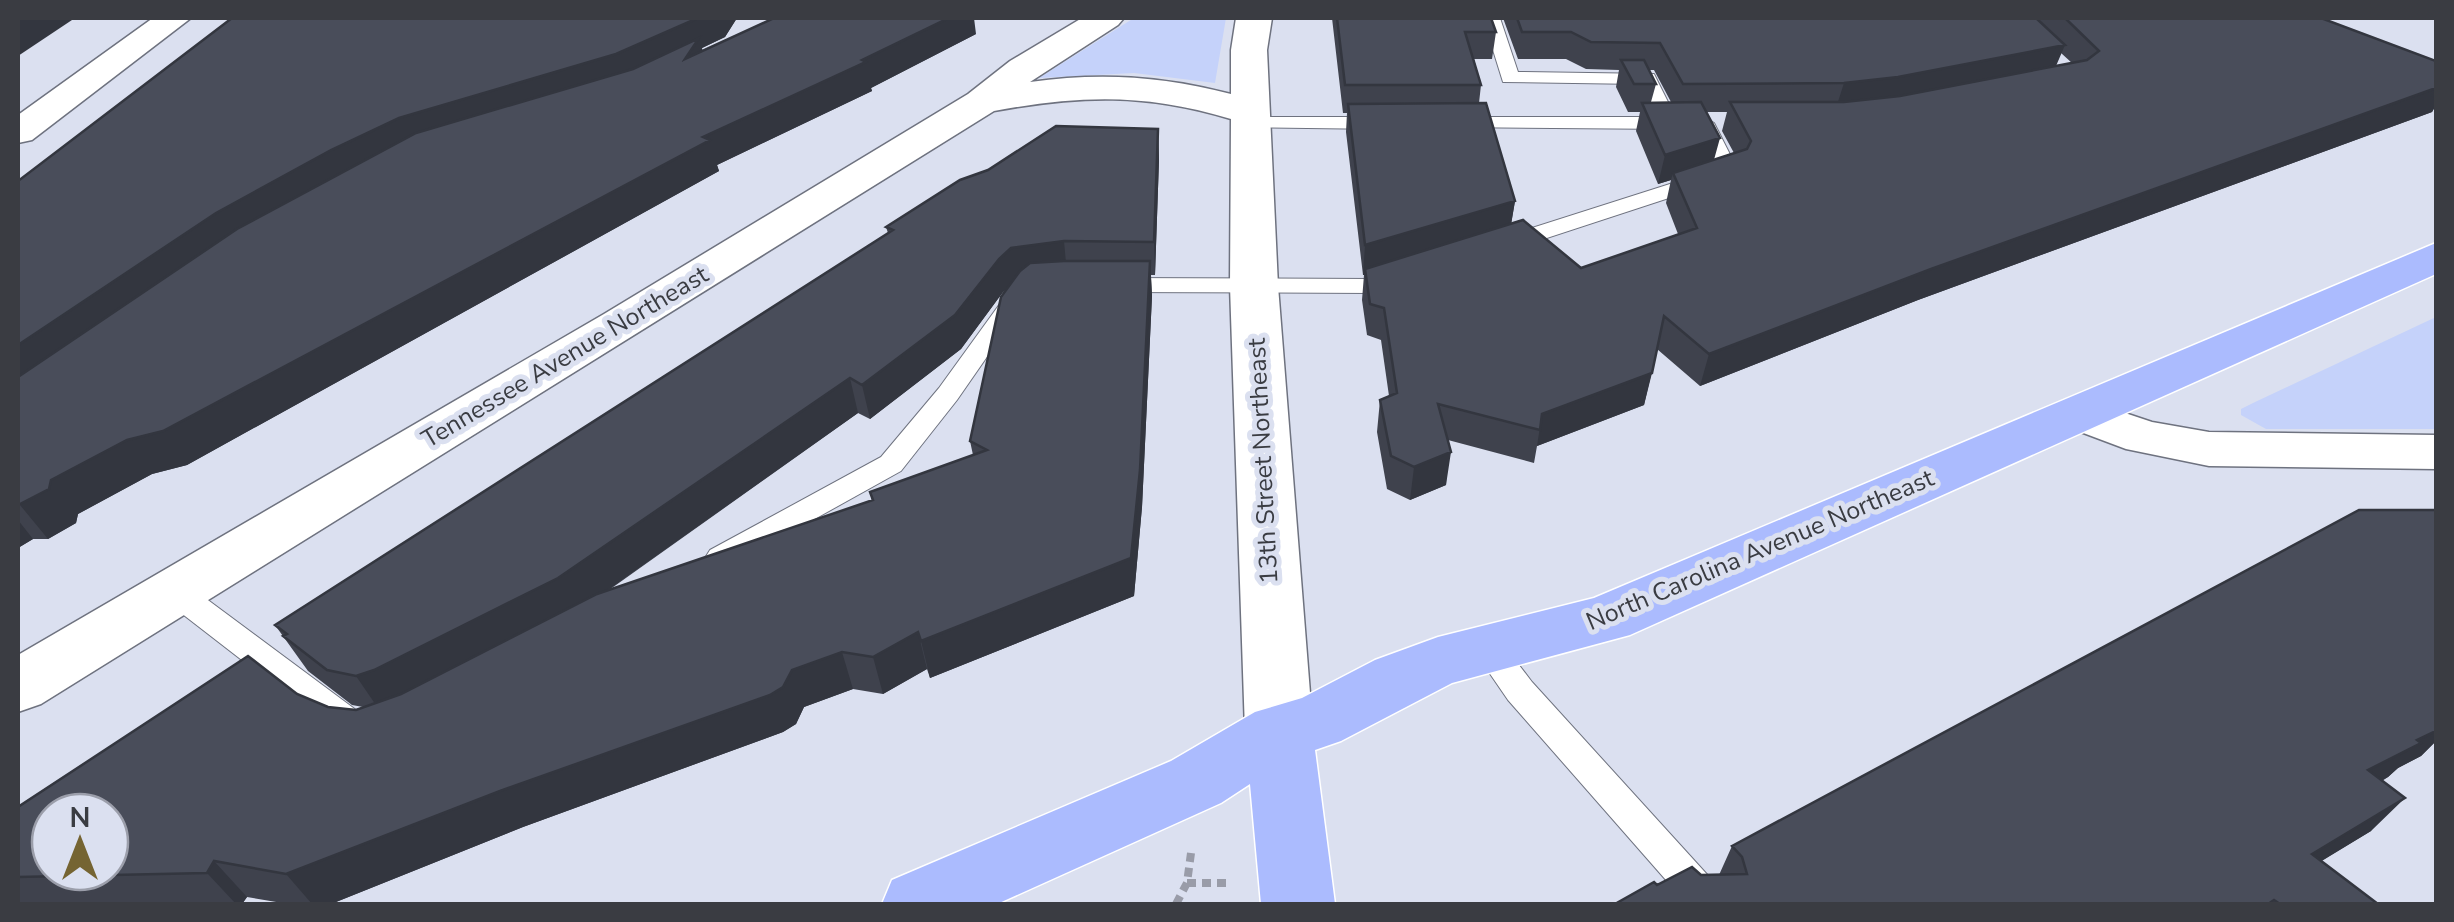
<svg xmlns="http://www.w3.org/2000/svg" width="2454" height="922" font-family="'Nunito Sans',sans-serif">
  <rect width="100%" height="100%" fill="#dbe0f0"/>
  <path fill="#c5d2fa" d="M1134,18H1226L1215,83L1134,73L1039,78Z
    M2436,317V429H2266L2241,415V409L2253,403Z"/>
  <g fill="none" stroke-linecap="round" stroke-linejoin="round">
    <g stroke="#6e727f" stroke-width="2">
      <path id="lane" d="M1483,18H1500L1518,72L1654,74L1676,118L1682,123L1672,129L1448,127V119L1455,117H1655L1640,84L1503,82Z
        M1251,117H1382L1392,123L1382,129L1244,127L1241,123Z
        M1704,117L1714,123L1739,172L1736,176L1510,250L1502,252L1491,245L1494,240L1717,169L1694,123Z
        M1399,271L1411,278L1407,283L1373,293L1114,292L1102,285L1114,278L1371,279Z
        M1015,292L1027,299L957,400L901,471L730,566L720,569L710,566L705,558L710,550L881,457L939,388L1007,294Z
        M174,580L185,583L360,713L365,723L360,733L348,737L336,733L163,599L159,591L163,583Z
        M1489,637L1500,640L1532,682L1723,892L1729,904H1687L1508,700L1473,649L1478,640Z"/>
    </g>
    <g stroke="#6e727f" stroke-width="3">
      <path id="street" d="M153,18H191L32,140L18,143V115Z
        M2080,398L2152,422L2209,432L2436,435V469L2209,466L2126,449L2062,425L2055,414L2062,403Z"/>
    </g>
    <g stroke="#6e727f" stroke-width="3">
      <path id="secondary" d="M1082,18H1124L1118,25L1030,82C1100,72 1162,76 1231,94V50L1236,18H1272L1267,50L1278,286L1313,731L1303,750L1279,758L1255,750L1245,731L1230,286L1231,119C1145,93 1081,95 994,111L41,704L18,712V655L604,314L968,94L1010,61Z"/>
    </g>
    <g stroke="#fff" stroke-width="3">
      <path id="primary" d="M2436,243V274L1630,635L1452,683L1341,741L1315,750L1335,904H1261L1250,784L1221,803L997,904H882L892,880L1171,761L1255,712L1302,698L1375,660L1438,637L1594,598Z"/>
    </g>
    <path stroke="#999ca8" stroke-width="8" stroke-dasharray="9 6" stroke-linecap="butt" d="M1187,883H1226
      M1176,904L1187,883L1191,853"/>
    <use href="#lane" fill="#fff" fill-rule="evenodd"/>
    <use href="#street" fill="#fff" fill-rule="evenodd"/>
    <use href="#secondary" fill="#fff" fill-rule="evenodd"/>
    <use href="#primary" fill="#abbbfe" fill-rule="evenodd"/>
  </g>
  <path fill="#3f424d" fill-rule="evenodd" d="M232,18H737L725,37L702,48V51L976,34L871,88L872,91L717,165L719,171L187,465L152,474L78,514L76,523L48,539H33L18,548V181Z
    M1332,18H1491L1496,32L1492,59H1474L1481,85L1479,103L1515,201L1511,224L1581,268L1678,234L1666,203L1671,180L1658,184L1636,131L1640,112H1628L1616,87L1619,70L1586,69L1566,59H1518L1503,18H2321L2436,61V105L2432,112L1918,300L1700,386L1657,349L1644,405L1537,446L1534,463L1448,440L1446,485L1410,500L1387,489L1377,432L1380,400L1389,396L1381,340L1367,335L1362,300L1364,275H1363L1346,132L1347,113H1343ZM2061,53L2072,63L2055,66ZM1649,70H1654L1671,102H1651L1656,84ZM1706,112H1727L1722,131L1734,153L1714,160Z
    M1158,129L1159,160L1155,275H1151L1152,296L1142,507L1134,596L930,678L927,669L883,694L853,689L804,707L796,724L783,732L523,827L331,904H288L247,897L242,904H18V807L297,694L328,707L356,710L363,707L352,705L308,671L275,625L888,233L886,227ZM1009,287L970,441L973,455L870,492L872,501L609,590L858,413L870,419L961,349L1003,292Z
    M2436,510V741L2421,756L2398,768L2388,777L2382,781L2371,831L2321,861L2378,904H1615L1657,885L1701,875H1719L1732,846Z"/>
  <path fill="#33363f" d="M18,18H75L18,56Z
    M698,18H737L725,37L702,48L707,67L18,396V345L216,213L331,150L399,118Z
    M949,18H974L976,34L871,88L872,91L717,165L719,171L187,465L152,474L78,514L76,523L48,539L20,505L51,480L703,137Z
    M2065,45L2053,73L1835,111L1844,83Z
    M2436,83V105L2432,112L1918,300L1700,386L1709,354L1931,269Z
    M1158,129L1159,160L1155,275L1154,242Z
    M1720,138L1712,167L1673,173L1671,180L1658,184L1665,155Z
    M1515,201L1510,231L1365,269L1364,275H1363L1365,245Z
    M1064,241L1067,274L1016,281L1003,292L961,349L870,419L862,385L999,259L1011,248Z
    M1150,261L1152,296L1142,507L1134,596L930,678L921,641Z
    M1652,373L1644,405L1537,446L1542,414Z
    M850,378L858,413L575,613L380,711L356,676Z
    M1451,452L1446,485L1410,500L1414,467Z
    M18,520L33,539L18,548Z
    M918,632L927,669L883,694L873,657Z
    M842,652L853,689L804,707L796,724L783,732L523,827L331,904H312L286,874L792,670Z
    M2436,731V741L2421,756L2398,768L2388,777L2336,804L2368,770L2417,740Z
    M2405,798L2371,831L2279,887L2312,854Z
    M214,861L247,897L242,904H236L207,873Z"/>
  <path fill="#494d5a" stroke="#33363f" stroke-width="2.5" fill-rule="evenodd" d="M232,18H698L616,54L399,118L331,150L216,213L18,345V181Z
    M774,18H949L862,60L866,62L703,137L710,140L163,431L127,440L51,480L49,489L18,505V377L237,229L416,133L633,69L699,38L685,59Z
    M1337,18H1491L1496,32H1465L1481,85H1345Z
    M1517,18H2036L2065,45L1898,77L1844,83L1683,84L1660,43L1591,42L1571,32H1522Z
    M2065,18H2321L2436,61V88L1931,269L1709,354L1664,316L1652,373L1542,414L1540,430L1438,404L1451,452L1414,467L1391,456L1380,400L1397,393L1384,308L1370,304L1365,269L1523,220L1581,268L1697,228L1673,173L1747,149L1751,141L1730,102H1844L1900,96L2087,60L2099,51Z
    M1621,60H1644L1656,84H1634Z
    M1701,102L1720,138L1665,155L1642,103Z
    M1486,103L1515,201L1365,245L1348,104Z
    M1056,126L1158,129L1154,242L1064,241L1011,248L999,259L955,315L862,385L850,378L558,578L374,670L356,676L327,670L283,636L287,634L275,625L893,230L886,227L960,180L988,170Z
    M1064,261H1150L1140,470L1131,558L921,641L918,632L873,657L842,652L792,670L783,687L770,695L500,791L286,874L214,861L207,873L18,877V807L248,656L297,694L328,707L356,710L401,694L597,594L873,500L870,492L987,450L970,441L1001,297L1020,271L1030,263ZM50,812H110V872H50Z
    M2359,510H2436V731L2417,740L2421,743L2368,770L2405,798L2312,854L2378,904H2280L2274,900L2268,904H1615L1654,882L1657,885L1692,867L1701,875L1747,874L1742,857L1732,846Z"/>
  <g text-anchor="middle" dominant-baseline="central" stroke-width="10" stroke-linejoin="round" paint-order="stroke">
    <g font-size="25" fill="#3a3c42" stroke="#dbe0f0">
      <text transform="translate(565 357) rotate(-31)">Tennessee Avenue Northeast</text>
      <text transform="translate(1263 461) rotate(-93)">13th Street Northeast</text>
      <text transform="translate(1760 550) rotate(-23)">North Carolina Avenue Northeast</text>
    </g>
  </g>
  <rect width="2454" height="922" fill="none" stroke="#3a3c42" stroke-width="40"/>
  <g transform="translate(80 842)"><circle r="48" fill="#dbe0f0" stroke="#9b9eaa" stroke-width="2.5"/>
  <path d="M0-8L18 38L0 25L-18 38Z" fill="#756432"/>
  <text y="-15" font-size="28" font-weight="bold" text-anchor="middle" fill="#3a3c42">N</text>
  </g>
</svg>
